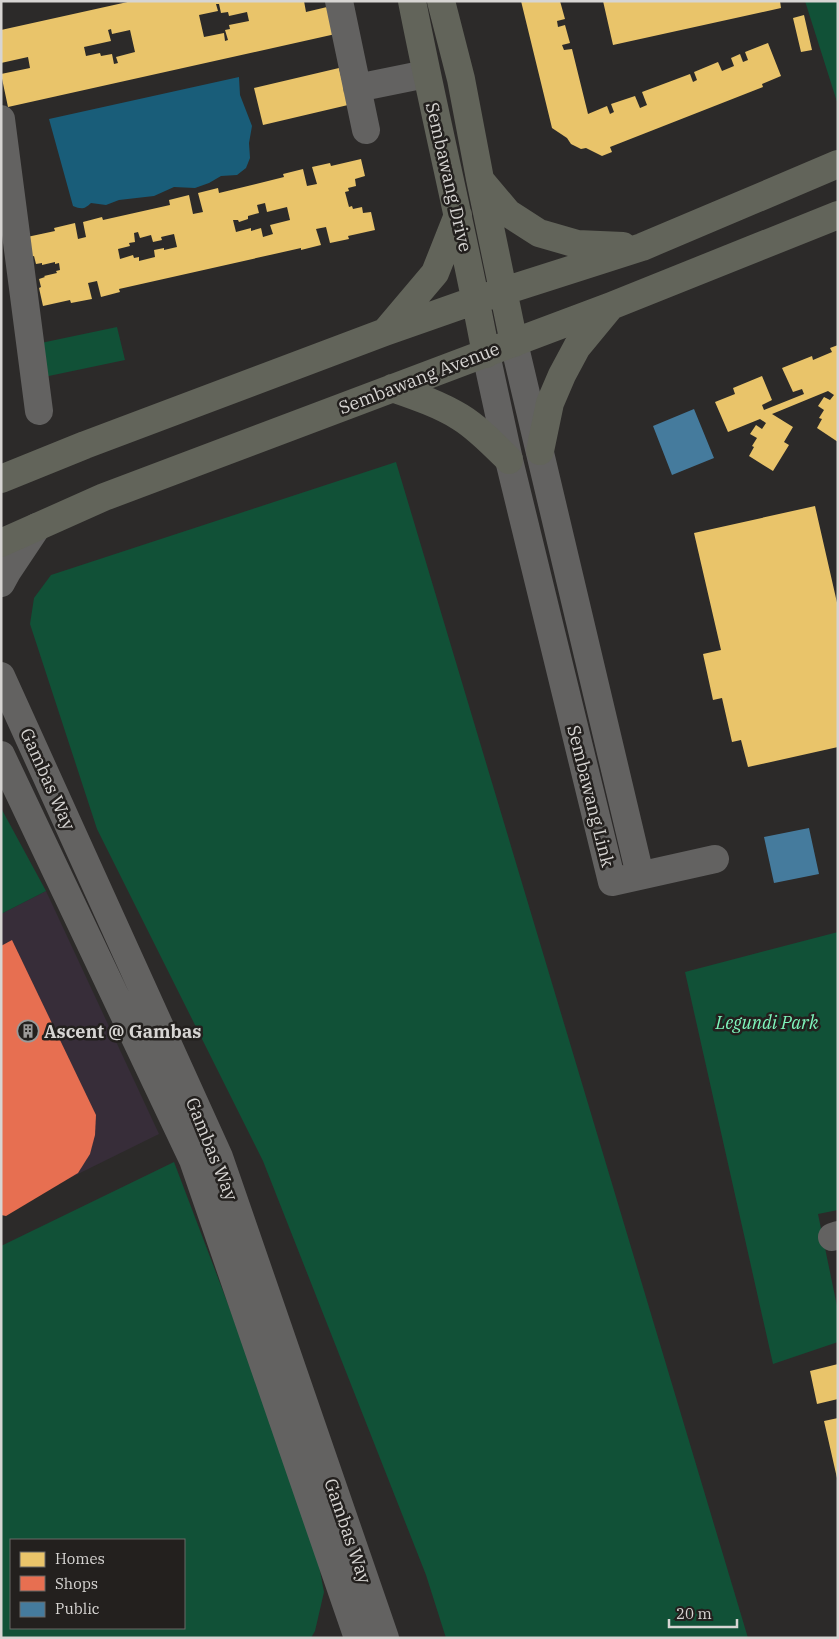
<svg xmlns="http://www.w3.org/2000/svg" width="839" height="1639" font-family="'IBM Plex Serif',serif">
  <rect width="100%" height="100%" fill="#2c2a29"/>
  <path fill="#372d39" d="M46,891L159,1134L1,1212V914Z"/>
  <path fill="#115137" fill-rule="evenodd" d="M805,1H838V105Z
    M117,327L125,360L44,377L36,344Z
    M396,462L748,1638H446L426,1575L263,1161L97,829L30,624L34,598L51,575Z
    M1,808L46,891L1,914Z
    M838,932V1210L818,1214L838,1311V1342L773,1364L685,972Z
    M174,1162L261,1391L313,1535L324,1592L315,1631L311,1638H1V1246ZM11,1540H184V1628H11Z"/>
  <path fill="#195d79" d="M239,77L240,95L252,126L249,143L250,158L246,168L237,175L221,176L209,183L195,188L174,187L154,196L119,200L106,205L91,203C84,210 81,209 73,206L49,119Z"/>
  <path fill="#e9c46a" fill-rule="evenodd" d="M132,1H304L306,12L327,7L340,33L8,107L1,74L30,68L28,57L1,63V30ZM216,4H219L221,13L228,12L229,16L247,12L249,21L229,25L230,29L225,30L228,40L225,41L224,33L204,37L199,15L218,11ZM111,29L112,34L130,30L135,52L116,57L118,63L114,64L112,54L101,56L100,53L86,56L84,47L111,41L108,30Z
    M521,1H560L565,19L557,21L558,27L565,25L570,43L562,45L564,50L572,49L588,114L607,106L610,114L614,112L611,104L635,96L640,108L647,105L642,92L690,74L693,82L697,80L694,72L718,62L722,71L734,66L731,58L740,54L743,62L748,60L745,52L768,43L781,76L762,84L763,87L610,147L612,152L602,156L586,148L581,149L571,144L567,138L552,128Z
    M603,1H780L781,8L613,45Z
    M804,15L812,50L801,52L793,18Z
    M339,68L348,105L263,125L254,88Z
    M361,159L365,176L355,179L356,186L348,188L349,191L345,192L349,207L352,206L353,209L362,207L363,213L371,212L375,230L348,236L349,239L330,243L326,227L316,229L321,245L301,250V248L119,289L120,292L101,297L97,281L88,283L92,299L71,303L70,300L43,306L39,288L41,287L39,279L45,277L44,276L57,273L56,271L60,270L59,263L55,264V262L42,265V263L36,264L34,256L31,257L27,237L55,231L54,228L75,223L78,239L86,237L83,222L102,217L103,220L170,205L169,200L189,195L193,214L203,212L198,193L218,188L219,193L284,177L283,174L303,169L307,186L317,184L312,167L330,163L331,166ZM265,203L267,212L287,207L290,220L270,225L273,234L263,237L261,228L251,231V228L236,232L233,220H238L239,222L248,219V216L259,213L257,205ZM138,232L140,238L151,235L153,242L162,240L161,237L174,234L177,247L164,250V248L154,250L155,257L139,261V257L134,258L133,255L120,259L118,249L130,246L129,243L135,242L134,233Z
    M838,345V442L817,428L822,419L819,418L824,410L818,406L824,397L830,400L834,395L828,391L772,414L793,427L784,442L789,445L773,471L749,456L754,447L752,446L757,438L750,434L756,425L762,429L766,423L760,419L728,432L715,402L735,394L733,388L762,376L772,400L762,405L764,410L804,394L802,389L793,392L782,368L812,356L813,360L832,352L830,348Z
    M815,506L838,607V747L748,767L741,740L732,742L722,698L713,700L703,654L721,650L694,533Z
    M838,1364V1399L817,1404L810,1371Z
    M838,1418V1478H837L824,1421Z"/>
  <path fill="#e76f51" d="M12,940L96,1115L95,1135L90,1154L78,1173L6,1216L1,1215V946Z"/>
  <path fill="#457b9d" d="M694,409L714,458L672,475L653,426Z
    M809,828L819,874L774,883L764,837Z"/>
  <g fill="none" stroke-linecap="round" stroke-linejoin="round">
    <path stroke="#636261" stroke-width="28" d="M339,1L366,130
      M357,88L426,74
      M1,119L39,411
      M514,343L640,875
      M486,354L509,460L612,882L715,859
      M1,583L7,572L37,527
      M1,676L219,1157L385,1638
      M1,755L193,1160L358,1638
      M832,1237L838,1235"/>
    <path stroke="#62645a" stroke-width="28" d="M412,1C435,119 464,236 486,354
      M441,1L461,79L480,179L514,343
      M481,181L508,213L539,233L577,244L623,246
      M386,331L435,273L458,215
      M392,388C415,396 439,404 460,417C478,428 494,445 509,460
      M540,451L550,403L562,375L577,347L610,307
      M1,479L85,445L385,332L476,300L642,247L838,164
      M1,543L104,497L611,306L838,215"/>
  </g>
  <defs>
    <g id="building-ring" transform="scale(1.125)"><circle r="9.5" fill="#23201e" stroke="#9b9998" stroke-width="1.5"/><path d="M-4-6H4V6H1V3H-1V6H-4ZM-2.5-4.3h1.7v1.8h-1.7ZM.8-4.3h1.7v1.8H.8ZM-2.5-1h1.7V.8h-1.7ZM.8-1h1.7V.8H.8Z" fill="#9b9998"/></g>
  </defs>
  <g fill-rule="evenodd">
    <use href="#building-ring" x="28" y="1031"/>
  </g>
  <g text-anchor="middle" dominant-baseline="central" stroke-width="5" stroke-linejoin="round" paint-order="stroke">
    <g font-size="18" fill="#d7d5d3" stroke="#23201e">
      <text transform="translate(449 177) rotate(77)">Sembawang Drive</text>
      <text transform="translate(419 378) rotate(-21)">Sembawang Avenue</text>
      <text transform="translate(48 779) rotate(66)">Gambas Way</text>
      <text transform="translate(591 796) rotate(76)">Sembawang Link</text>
      <text transform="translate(212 1149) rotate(68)">Gambas Way</text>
      <text transform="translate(348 1531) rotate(71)">Gambas Way</text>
    </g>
    <g font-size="18" font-style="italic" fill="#7ff6bc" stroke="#23201e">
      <text x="767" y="1022">Legundi Park</text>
    </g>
    <g font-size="18" font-weight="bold" fill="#d7d5d3" stroke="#23201e" text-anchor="start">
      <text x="44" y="1031">Ascent @ Gambas</text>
    </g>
  </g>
  <rect width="839" height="1639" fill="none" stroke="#d7d5d3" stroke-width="5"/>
  <rect x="10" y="1539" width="175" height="90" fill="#23201e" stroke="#6b6866"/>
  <rect x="20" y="1552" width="25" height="15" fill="#e9c46a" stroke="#6b6866"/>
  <text x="55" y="1564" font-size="15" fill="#d7d5d3">Homes</text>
  <rect x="20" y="1576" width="25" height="15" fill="#e76f51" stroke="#6b6866"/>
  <text x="55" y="1589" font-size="15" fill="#d7d5d3">Shops</text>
  <rect x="20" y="1602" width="25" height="15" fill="#457b9d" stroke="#6b6866"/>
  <text x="55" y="1614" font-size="15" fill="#d7d5d3">Public</text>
  <path d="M669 1619v8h68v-8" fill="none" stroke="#d7d5d3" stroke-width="2.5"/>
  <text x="676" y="1619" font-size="15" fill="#d7d5d3" stroke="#23201e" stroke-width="4" paint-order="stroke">20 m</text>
</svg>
